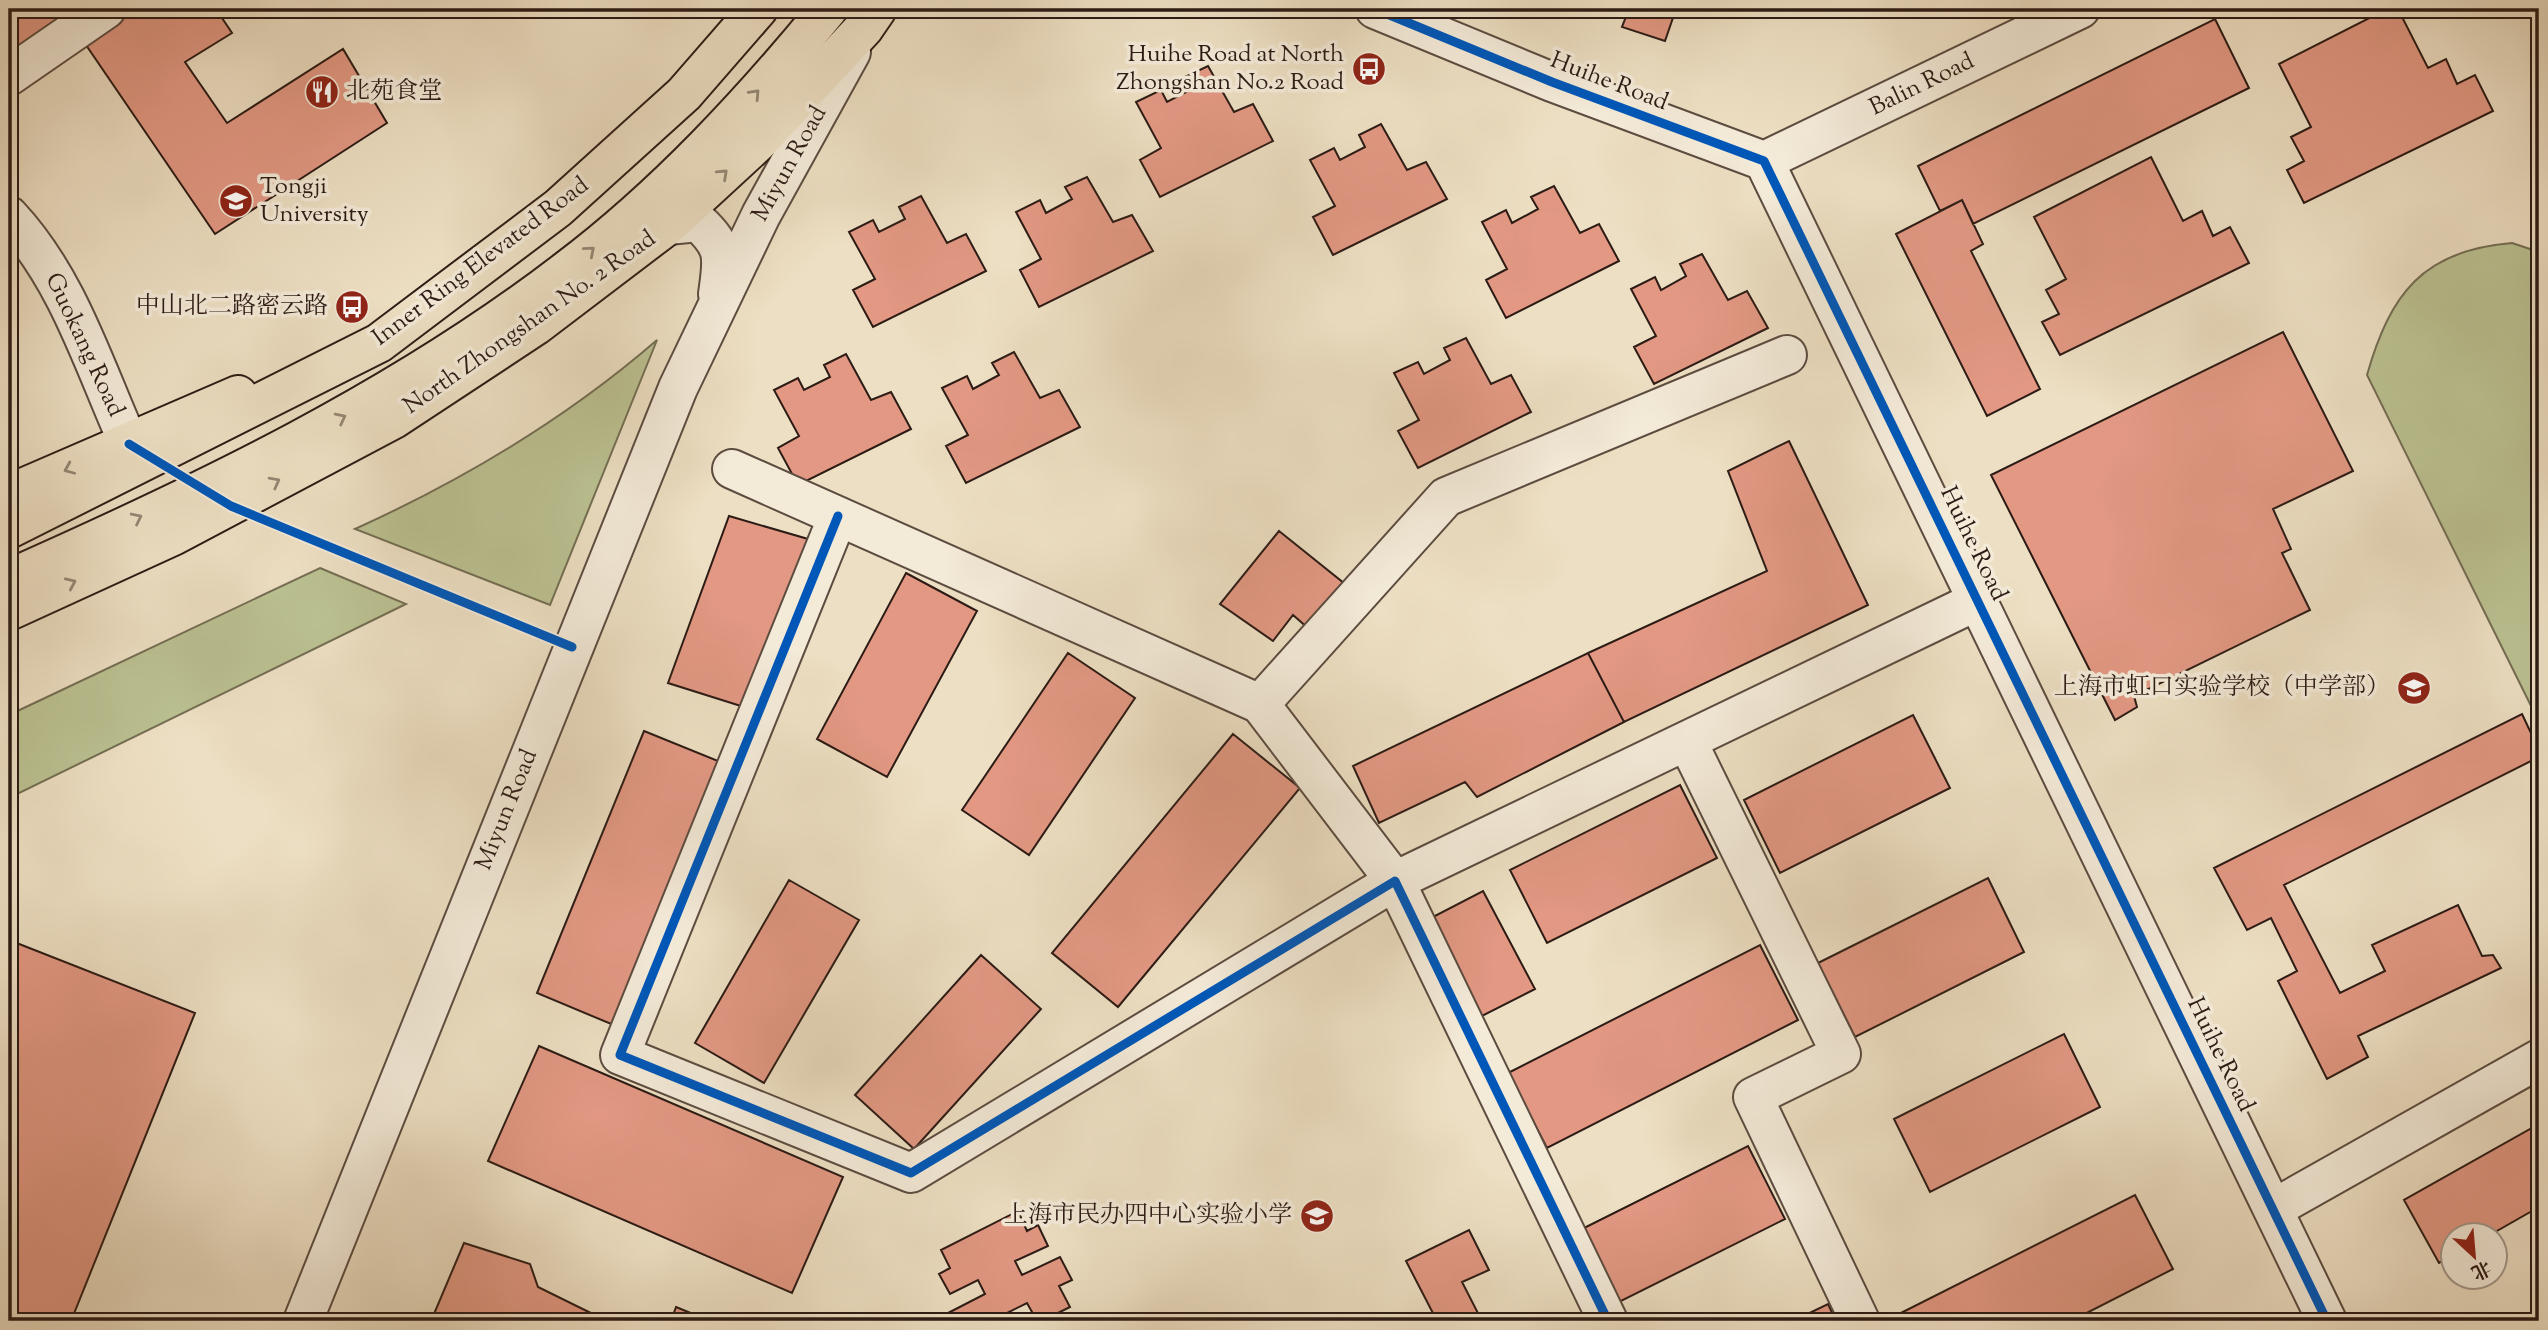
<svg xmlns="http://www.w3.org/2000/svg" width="2548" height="1330" font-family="'Sorts Mill Goudy','Noto Serif SC',serif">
  <rect width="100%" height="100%" fill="#eddfc3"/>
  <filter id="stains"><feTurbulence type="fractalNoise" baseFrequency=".00286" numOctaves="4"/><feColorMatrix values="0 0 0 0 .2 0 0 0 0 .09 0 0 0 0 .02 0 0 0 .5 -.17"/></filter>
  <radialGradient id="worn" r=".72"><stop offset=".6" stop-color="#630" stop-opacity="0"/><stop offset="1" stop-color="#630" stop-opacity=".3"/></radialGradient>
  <path fill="#bbc192" stroke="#746e54" stroke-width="2" d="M2512,243L2539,252V722L2367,375C2390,294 2423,250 2512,243Z
    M657,340L550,605L355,529C463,480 567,418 657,340Z
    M320,568L406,604L9,798V715Z"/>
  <path fill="#e29883" stroke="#2c1b15" stroke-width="2" d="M9,9H79L9,54Z
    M137,9H216L232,33L185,62L227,123L343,49L387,123L215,234L86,45Z
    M1629,9H1676L1665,41L1622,27Z
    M2387,9H2398L2428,68L2446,59L2457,84L2475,75L2493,111L2304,203L2287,170L2304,161L2291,137L2311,127L2279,64Z
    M2215,19L2249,88L1973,224L1962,200L1940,211L1918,166Z
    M1208,66L1234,112L1253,104L1273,141L1160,197L1140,160L1161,148L1136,102L1161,90L1167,102L1192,89L1185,77Z
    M1381,124L1407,170L1426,162L1447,199L1333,255L1313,217L1335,206L1310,160L1334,148L1340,160L1365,147L1359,135Z
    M2151,157L2183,221L2202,211L2213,236L2230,227L2249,263L2060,355L2042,322L2059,314L2046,290L2066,279L2034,217Z
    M1087,177L1113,222L1132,215L1153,251L1039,307L1020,270L1041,259L1016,212L1040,200L1046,213L1072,199L1065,187Z
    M1554,186L1580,233L1599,224L1619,261L1506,318L1486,280L1507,269L1482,222L1506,210L1512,223L1538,209L1531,197Z
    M921,196L947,243L966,234L986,271L873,327L853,290L875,279L849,232L873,220L879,232L905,219L899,207Z
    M1962,200L1983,244L1971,251L2040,389L1987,416L1896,234Z
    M1702,254L1728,300L1747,291L1768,328L1654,384L1634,347L1656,336L1631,289L1655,277L1661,290L1686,276L1680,264Z
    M2283,332L2353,471L2273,509L2291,549L2282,553L2310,610L2134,696L2137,707L2115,720L1991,475Z
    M1466,338L1491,384L1511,375L1531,412L1418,468L1398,431L1419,420L1394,373L1418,362L1424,374L1450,360L1444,348Z
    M1014,352L1040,398L1059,390L1080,427L966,483L946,446L968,435L942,388L967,376L973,389L999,375L992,363Z
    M846,354L871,400L891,392L911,429L798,485L778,448L799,436L774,390L798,378L804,390L830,377L824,365Z
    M1789,441L1868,605L1624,722L1588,653L1767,571L1728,471Z
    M729,516L808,539L744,707L668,683Z
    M1279,531L1345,584L1309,629L1293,615L1273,641L1220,604Z
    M906,573L977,611L887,777L817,739Z
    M1068,653L1135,698L1029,855L962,810Z
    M1588,653L1624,722L1477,797L1465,782L1379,823L1353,766Z
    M2522,714L2539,750V757L2284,885L2340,993L2385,971L2372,945L2458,905L2482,956L2493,955L2501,968L2358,1036L2368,1057L2327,1079L2278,981L2297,971L2271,918L2247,930L2214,868Z
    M1913,715L1950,788L1780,873L1744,800Z
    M644,731L723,763L616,1026L537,993Z
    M1233,734L1300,788L1118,1007L1052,953Z
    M1680,785L1717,858L1547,943L1510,870Z
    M1988,878L2024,952L1855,1037L1818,963Z
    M789,880L859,920L764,1083L695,1043Z
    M1483,891L1535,989L1482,1016L1431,918Z
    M9,940L195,1013L71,1321H9Z
    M1760,945L1798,1020L1547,1148L1508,1073Z
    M981,955L1041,1009L914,1149L855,1095Z
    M2064,1034L2100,1107L1930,1192L1894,1119Z
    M539,1046L843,1177L792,1293L488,1161Z
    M2539,1124V1207L2488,1236H2454V1255L2439,1263L2404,1200Z
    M1748,1146L1785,1219L1615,1304L1578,1231Z
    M2135,1195L2173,1269L2071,1321H1885Z
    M1018,1211L1027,1231L1038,1225L1048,1246L1015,1261L1022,1275L1060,1257L1072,1280L1059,1286L1070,1307L1042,1321H1037L1027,1303L1003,1315L1006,1321H952L948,1313L985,1294L978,1280L950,1294L939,1274L950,1268L941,1250Z
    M1469,1230L1489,1270L1462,1282L1482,1321H1437L1406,1261Z
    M464,1243L530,1264L538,1287L607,1321H431Z
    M1828,1304L1836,1321H1793Z
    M676,1307L710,1321H671Z"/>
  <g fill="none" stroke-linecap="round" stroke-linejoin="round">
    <g stroke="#5c4c40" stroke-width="42">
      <path id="minor" d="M1375,9L1552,82L1764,161L2327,1321
        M9,76L106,9
        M1764,161L2080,9
        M9,216C68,279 94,366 129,444
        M668,225L698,222C726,247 723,258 718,294
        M732,469L1260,704L1395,881L1979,600
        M838,516L620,1055L911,1173L1395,881L1608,1321
        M1260,704L1446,497L1787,355
        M1687,741L1841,1054L1753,1097L1860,1321
        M2273,1209L2539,1059
        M303,1321L678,388L761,215L851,52"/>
    </g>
    <g stroke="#2c1b15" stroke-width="42">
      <path id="major" d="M9,494L238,395
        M9,611L173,536L394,419L535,326L668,225L757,143L864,28L877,9"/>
    </g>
    <g stroke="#2c1b15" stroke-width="42">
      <path id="highway" d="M9,529L379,343L558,208L684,94L758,9
        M9,579C203,493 398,400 567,270C665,196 751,103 828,9"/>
    </g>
    <use href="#minor" stroke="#f3ead8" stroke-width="38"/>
    <use href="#major" stroke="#eddfc3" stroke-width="38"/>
    <use href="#highway" stroke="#eddfc3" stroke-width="38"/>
    <g stroke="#f3ead8" stroke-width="13">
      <path id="cycleway" d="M1375,9L1552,82L1764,161L2327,1321
        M129,444L231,506L572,647
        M838,516L620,1055L911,1173L1395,881L1608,1321"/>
    </g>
    <use href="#cycleway" stroke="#0057b8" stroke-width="9"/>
  </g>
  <defs><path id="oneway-chevron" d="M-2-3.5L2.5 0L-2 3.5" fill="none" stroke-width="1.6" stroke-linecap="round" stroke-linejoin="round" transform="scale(1.75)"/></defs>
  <g stroke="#968775">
    <use href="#oneway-chevron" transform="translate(755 94) rotate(-47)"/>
    <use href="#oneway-chevron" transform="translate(723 174) rotate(-43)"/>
    <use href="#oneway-chevron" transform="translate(590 251) rotate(-41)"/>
    <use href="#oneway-chevron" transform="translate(341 418) rotate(-27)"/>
    <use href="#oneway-chevron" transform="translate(69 469) rotate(157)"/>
    <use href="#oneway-chevron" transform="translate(275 482) rotate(-28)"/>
    <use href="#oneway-chevron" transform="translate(137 518) rotate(-26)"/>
    <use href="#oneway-chevron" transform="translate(71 583) rotate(-24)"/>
  </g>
  <defs>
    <g id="bus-disc" transform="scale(1.75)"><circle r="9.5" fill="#8f2418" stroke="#f3ead8"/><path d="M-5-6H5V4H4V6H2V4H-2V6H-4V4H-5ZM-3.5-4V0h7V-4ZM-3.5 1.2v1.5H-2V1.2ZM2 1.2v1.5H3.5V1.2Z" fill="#fff"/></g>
    <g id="restaurant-disc" transform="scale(1.75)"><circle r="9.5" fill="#8f2418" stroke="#f3ead8"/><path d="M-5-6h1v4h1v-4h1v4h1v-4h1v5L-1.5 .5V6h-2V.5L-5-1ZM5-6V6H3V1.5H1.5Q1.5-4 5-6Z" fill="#fff"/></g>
    <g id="university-disc" transform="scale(1.75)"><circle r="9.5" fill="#8f2418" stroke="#f3ead8"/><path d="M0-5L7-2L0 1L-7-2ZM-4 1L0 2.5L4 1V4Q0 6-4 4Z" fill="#fff"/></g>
    <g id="school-disc" transform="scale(1.75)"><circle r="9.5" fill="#8f2418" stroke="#f3ead8"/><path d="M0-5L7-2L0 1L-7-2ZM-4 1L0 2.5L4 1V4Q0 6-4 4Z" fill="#fff"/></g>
  </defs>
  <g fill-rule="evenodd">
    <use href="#bus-disc" x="1369" y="69"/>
    <use href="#restaurant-disc" x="322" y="92"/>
    <use href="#university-disc" x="236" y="201"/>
    <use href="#bus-disc" x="352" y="307"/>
    <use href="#school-disc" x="2414" y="688"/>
    <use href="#school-disc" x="1317" y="1216"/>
  </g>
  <g text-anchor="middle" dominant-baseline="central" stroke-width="7" stroke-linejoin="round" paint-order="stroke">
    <g font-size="24" fill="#2c1b15" stroke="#f3ead8" text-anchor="end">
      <text x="1344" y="55">Huihe Road at North<tspan x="1344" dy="28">Zhongshan No.2 Road</tspan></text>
      <text x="346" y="92" text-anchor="start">北苑食堂</text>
      <text x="260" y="187" text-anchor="start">Tongji<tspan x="260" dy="28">University</tspan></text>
      <text x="328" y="307">中山北二路密云路</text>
      <text x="2390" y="688">上海市虹口实验学校（中学部）</text>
      <text x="1292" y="1216">上海市民办四中心实验小学</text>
    </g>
    <g font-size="24" fill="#2c1b15" stroke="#f3ead8">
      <text transform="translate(1609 82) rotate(21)">Huihe Road</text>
      <text transform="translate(1922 85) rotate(-26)">Balin Road</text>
      <text transform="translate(790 164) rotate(-61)">Miyun Road</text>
      <text transform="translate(481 262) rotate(-37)">Inner Ring Elevated Road</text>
      <text transform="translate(530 323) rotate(-35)">North Zhongshan No. 2 Road</text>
      <text transform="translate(84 345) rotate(65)">Guokang Road</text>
      <text transform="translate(1973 544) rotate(64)">Huihe Road</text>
      <text transform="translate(507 810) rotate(-68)">Miyun Road</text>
      <text transform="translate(2220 1055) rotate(64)">Huihe Road</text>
    </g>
  </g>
  <rect width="2548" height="1330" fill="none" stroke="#eddfc3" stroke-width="35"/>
  <rect x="10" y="10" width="2527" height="1309" fill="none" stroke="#2c1b15" stroke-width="3.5"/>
  <rect x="18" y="18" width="2513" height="1295" fill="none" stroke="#2c1b15" stroke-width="2"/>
  <g transform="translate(2474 1256) rotate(154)"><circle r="33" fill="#f3ead8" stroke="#a3978a" stroke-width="2"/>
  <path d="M0-5L12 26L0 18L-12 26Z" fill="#8f2418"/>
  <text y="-10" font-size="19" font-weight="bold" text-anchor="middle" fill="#2c1b15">北</text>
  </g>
  <rect width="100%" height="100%" filter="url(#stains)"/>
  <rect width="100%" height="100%" fill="url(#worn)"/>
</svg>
